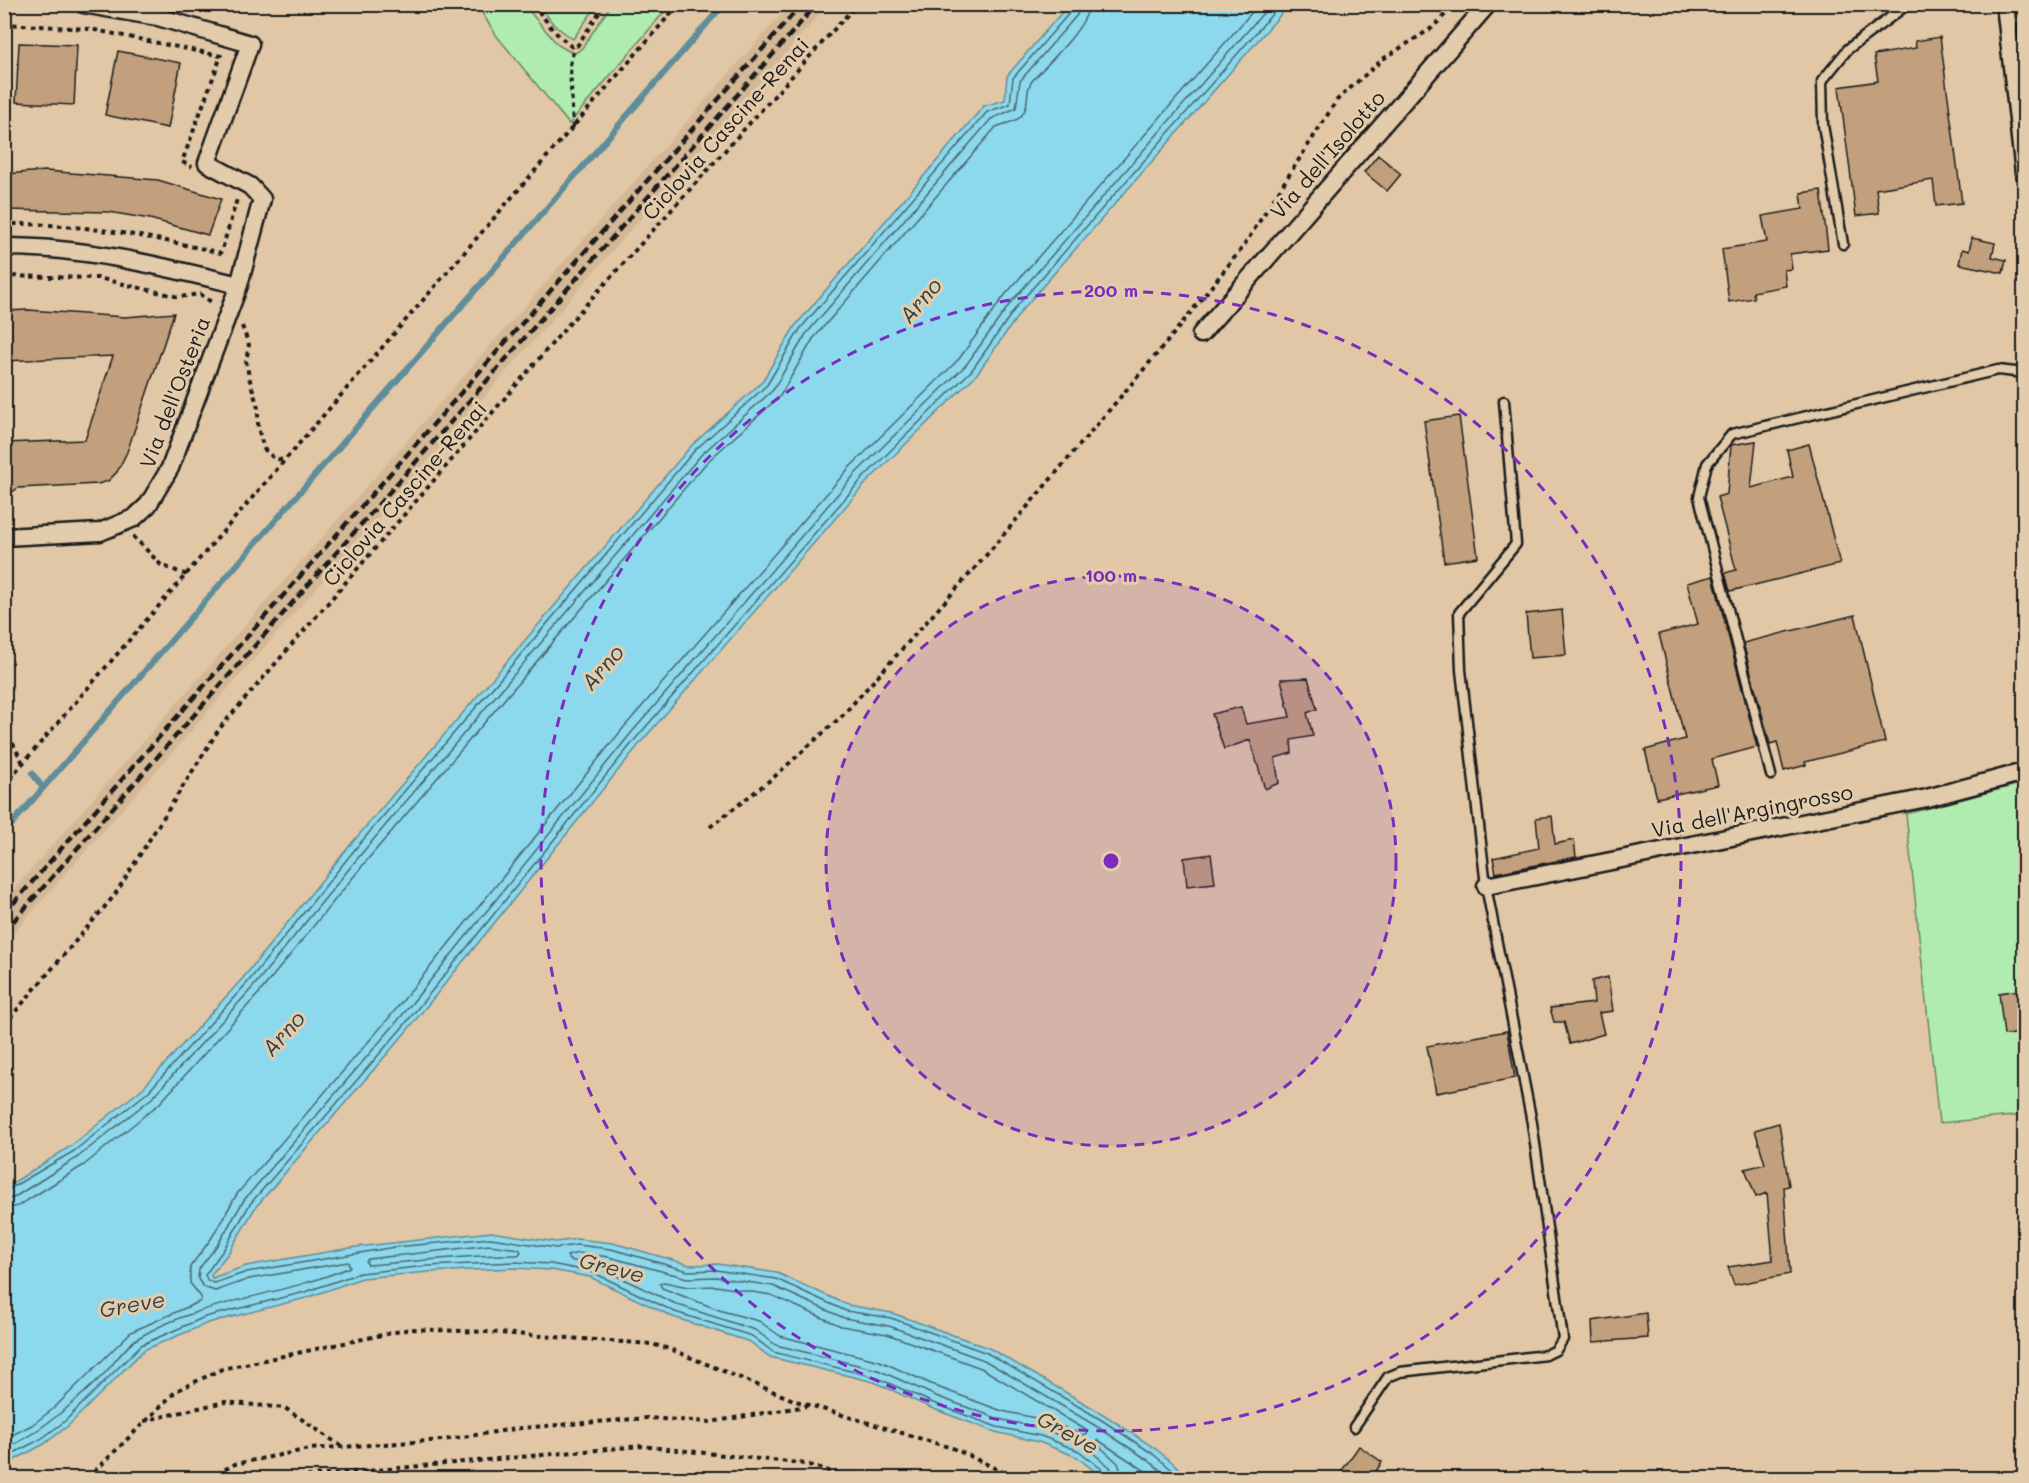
<svg xmlns="http://www.w3.org/2000/svg" width="2029" height="1483" font-family="Mali,sans-serif">
  <rect width="100%" height="100%" fill="#e1c7a5"/>
  <filter id="ink" filterUnits="userSpaceOnUse"><feTurbulence type="fractalNoise" baseFrequency=".0167" numOctaves="2"/><feDisplacementMap in="SourceGraphic" scale="12" xChannelSelector="R" yChannelSelector="G"/><feConvolveMatrix kernelMatrix="1 2 1 2 8 2 1 2 1" color-interpolation-filters="sRGB"/></filter>
  <g filter="url(#ink)">
    <path fill="#d4b896" d="M789,5H828L5,943V899Z"/>
    <path fill="#b0ebb0" stroke="#668466" stroke-width="1.5" d="M477,5H524L558,45L574,54L582,48L611,5H670L569,124L496,35Z
      M539,5H597L573,39L554,25Z
      M2024,783V1115L1939,1123L1906,814Z"/>
    <path fill="#8cd8ec" stroke="#5f8d99" stroke-width="1.5" d="M1069,4L1289,5L1022,310L977,374L866,483L642,741L405,1033L255,1208L229,1252L211,1275L212,1278L246,1266L356,1247L491,1232L556,1242L577,1239L613,1243L690,1265L717,1264L777,1273L848,1305L892,1313L989,1348L1103,1414L1156,1449L1191,1478H1103L1077,1457L1039,1442L995,1432L931,1408L874,1382L770,1357L750,1342L673,1317L590,1277L551,1270L515,1268L429,1272L362,1278L306,1298L208,1323L144,1350L68,1426L44,1444L5,1465V1188L71,1146L143,1088L243,978L351,844L691,446L762,382L795,326L984,106L1005,100L1007,76Z"/>
    <g fill="none" stroke-linecap="round" stroke-linejoin="round">
      <path stroke="#49676f" stroke-width="1.5" d="M4,1192L74,1151L148,1092L248,982L356,848L695,450L767,385L800,329L987,112L1010,104L1013,78L1071,11L1073,4
        M4,1200L13,1198L78,1157L152,1098L253,987L362,853L701,455L773,390L806,334L991,119L1016,108L1020,81L1077,15L1080,4
        M4,1209L18,1206L84,1165L160,1103L260,992L368,859L707,462L780,396L813,339L996,127C1005,123 1015,123 1021,116C1031,105 1024,91 1032,81C1047,64 1088,27 1089,4
        M490,1245L519,1249L521,1252L518,1255C468,1254 418,1262 368,1265L366,1262L368,1259Z
        M664,1282L688,1287L716,1286L771,1295L841,1326L887,1334L981,1368L1086,1430L1087,1433L1083,1435L1045,1420L1002,1411L940,1388L880,1361L780,1336L759,1321L722,1311L662,1288L660,1284Z
        M4,1439L32,1425L53,1409L131,1332L201,1301V1297L190,1283V1267L211,1239L237,1194L388,1019L625,726L850,467L959,359L1005,295L1259,4
        M4,1450C43,1430 72,1405 103,1375C114,1364 124,1347 138,1338C202,1299 282,1297 350,1267L348,1262L249,1279L215,1291L203,1287L198,1279L199,1269L218,1244L244,1200L395,1024L632,732L856,473L966,365L1012,301L1271,4
        M4,1458L41,1439L64,1422L141,1345L205,1317L305,1292L360,1273L428,1266L515,1262L551,1264L592,1272L675,1312L752,1336L773,1352L875,1377L933,1403L997,1427L1041,1436L1079,1451L1104,1471L1106,1478
        M1114,1478L1110,1467L1082,1444L1043,1429L999,1419L936,1396L878,1370L776,1345L755,1330L678,1305L594,1265L569,1260L567,1256L578,1253L609,1257L687,1278L716,1277L773,1286L844,1318L889,1326L984,1360L1096,1426L1148,1460L1170,1478
        M1123,1478L1118,1463L1097,1444L1098,1440L1156,1478
        M1182,1478L1153,1454L1100,1419L987,1353L891,1318L846,1311L776,1279L716,1270L688,1271L611,1249L577,1245L556,1248L491,1238L395,1247L247,1272L214,1283L208,1281L205,1275L224,1249L250,1204L401,1029L637,737L862,479L972,370L1017,306L1281,4"/>
      <path stroke="#5f8d99" stroke-width="6" d="M32,773L43,788
        M4,833L724,4"/>
    </g>
    <path fill="#c2a07d" stroke="#1c1c1c" stroke-width="1.5" d="M1940,37L1962,203L1936,206L1933,180L1876,189L1879,213L1856,216L1839,87L1878,81L1874,55L1916,48L1915,41Z
      M19,43L77,45L74,105L16,102Z
      M118,51L181,63L168,128L105,115Z
      M1378,155L1401,174L1387,191L1364,172Z
      M46,171L158,180L221,199L208,235L150,219L109,212L4,210V174Z
      M1821,190L1828,249L1790,254L1792,269L1784,270L1786,286L1753,292L1754,298L1729,302L1722,249L1767,242L1762,216L1803,209L1801,193Z
      M1972,238L1995,243L1992,257L2006,260L2003,273L1959,264L1962,249L1969,251Z
      M29,310L125,317L174,313L127,452L117,472L108,481L98,484L18,488L4,498V443L85,440L113,356L4,361V311Z
      M1459,416L1478,557L1444,562L1424,421Z
      M1756,441L1751,488L1793,477L1787,450L1809,444L1840,564L1730,591L1725,573L1736,570L1717,497L1727,494L1731,445Z
      M1713,576L1757,747L1712,759L1718,785L1657,798L1645,750L1685,739L1659,634L1698,624L1687,583Z
      M1562,610L1566,655L1530,658L1526,614Z
      M1855,615L1885,742L1805,762L1806,765L1784,771L1777,742L1770,744L1743,643Z
      M1308,678L1317,709L1307,713L1313,736L1291,740L1292,753L1275,758L1279,783L1265,789L1250,740L1224,749L1212,714L1241,707L1246,724L1290,717L1281,679Z
      M1552,816L1555,844L1574,840L1576,857L1496,873L1493,858L1539,848L1536,818Z
      M1211,854L1215,883L1187,886L1184,858Z
      M1608,977L1613,1011L1599,1013L1604,1034L1570,1044L1564,1022H1554L1550,1008L1594,1003L1592,981Z
      M2020,990L2025,1033L2004,1035L1999,993Z
      M1507,1031L1515,1078L1436,1093L1427,1046Z
      M1779,1123L1789,1186L1784,1187L1790,1274L1734,1285L1728,1267L1773,1260L1767,1193L1756,1197L1745,1169L1765,1164L1755,1130Z
      M1646,1313L1648,1338L1593,1342L1592,1321Z
      M1359,1446L1382,1462L1371,1479H1336Z"/>
    <g fill="none" stroke-linecap="round" stroke-linejoin="round">
      <g stroke="#1c1c1c" stroke-width="13">
        <path id="lane" d="M1843,244L1823,125L1822,81L1848,49L1908,4
          M1771,775L1699,497L1707,464L1732,434L1998,370L2024,373
          M1354,1427L1388,1377L1400,1372L1546,1355L1556,1350L1563,1339L1532,1123L1486,886L1461,670L1459,613L1516,544L1504,401"/>
      </g>
      <g stroke="#1c1c1c" stroke-width="21">
        <path id="street" d="M2005,4L2024,173
          M4,247C85,247 161,266 239,285
          M1201,334L1488,4
          M4,537L100,532L134,518L148,505L170,468L239,285L262,199L250,186L207,163L250,44L158,17L83,4
          M1486,886L1927,798L2024,772"/>
      </g>
      <path stroke="#1c1c1c" stroke-width="4" stroke-dasharray="4.5 4.5" stroke-linecap="butt" d="M533,4L554,31L572,47L577,46L605,4
        M4,24L90,29L221,56L182,162L192,167
        M573,128L570,65L574,47
        M4,153L10,25
        M4,224C78,223 149,236 221,253L237,199
        M4,276L98,278L179,297L200,294L214,304
        M242,326L249,345L246,361L249,377L258,408V428L264,449L274,458L286,461
        M133,536L161,565L187,575
        M4,727L23,763
        M4,785L679,4
        M710,827L774,777L842,716L983,559L1167,342L1243,247L1337,100L1383,59L1432,28L1455,4
        M4,1025L114,896L219,729L575,317L857,4
        M144,1421L224,1402L285,1408L341,1446
        M88,1478L176,1391L222,1369L410,1329L486,1332L651,1344L670,1349L796,1401L955,1449L1015,1478
        M209,1478L235,1464L310,1449L443,1440L521,1428L647,1418L710,1422L807,1406
        M289,1478L641,1446L806,1464L852,1478"/>
      <use href="#lane" stroke="#e3ccac" stroke-width="8"/>
      <use href="#street" stroke="#e3ccac" stroke-width="16"/>
      <path stroke="#1c1c1c" stroke-width="4.5" stroke-dasharray="9 4.5" stroke-linecap="butt" d="M4,914L802,4
        M4,932L817,4"/>
    </g>
  </g>
  <circle cx="1111" cy="861" r="285" fill="#7b2cbf" fill-opacity=".12"/>
  <g fill="none" stroke="#7b2cbf" stroke-width="3" stroke-dasharray="10 8">
    <circle cx="1111" cy="861" r="285"/>
    <circle cx="1111" cy="861" r="570"/>
  </g>
  <g text-anchor="middle" dominant-baseline="central" stroke-width="6" stroke-linejoin="round" paint-order="stroke">
    <g font-size="21" fill="#1c1c1c" stroke="#e3ccac">
      <text transform="translate(725 128) rotate(-48)">Ciclovia Cascine-Renai</text>
      <text transform="translate(1327 154) rotate(-49)">Via dell'Isolotto</text>
      <text transform="translate(174 392) rotate(-69)">Via dell'Osteria</text>
      <text transform="translate(404 493) rotate(-49)">Ciclovia Cascine-Renai</text>
      <text transform="translate(1752 810) rotate(-11)">Via dell'Argingrosso</text>
    </g>
    <g font-size="22" font-style="italic" fill="#324246" stroke="#e3ccac">
      <text transform="translate(920 300) rotate(-49)">Arno</text>
      <text transform="translate(602 667) rotate(-49)">Arno</text>
      <text transform="translate(283 1033) rotate(-48)">Arno</text>
      <text transform="translate(612 1267) rotate(14)">Greve</text>
      <text transform="translate(132 1304) rotate(-10)">Greve</text>
      <text transform="translate(1068 1432) rotate(29)">Greve</text>
    </g>
  </g>
  <circle cx="1111" cy="861" r="9" fill="#7b2cbf" stroke="#e3ccac" stroke-width="3"/>
  <g font-size="18" text-anchor="middle" font-weight="bold" fill="#7b2cbf" stroke="#e3ccac" stroke-width="6" stroke-linejoin="round" paint-order="stroke">
    <text x="1111" y="297">200 m</text>
    <text x="1111" y="582">100 m</text>
  </g>
  <rect width="2029" height="1483" fill="none" stroke="#e3ccac" stroke-width="24"/>
  <rect x="12" y="12" width="2005" height="1459" fill="none" stroke="#1c1c1c" stroke-width="2" filter="url(#ink)"/>
</svg>
